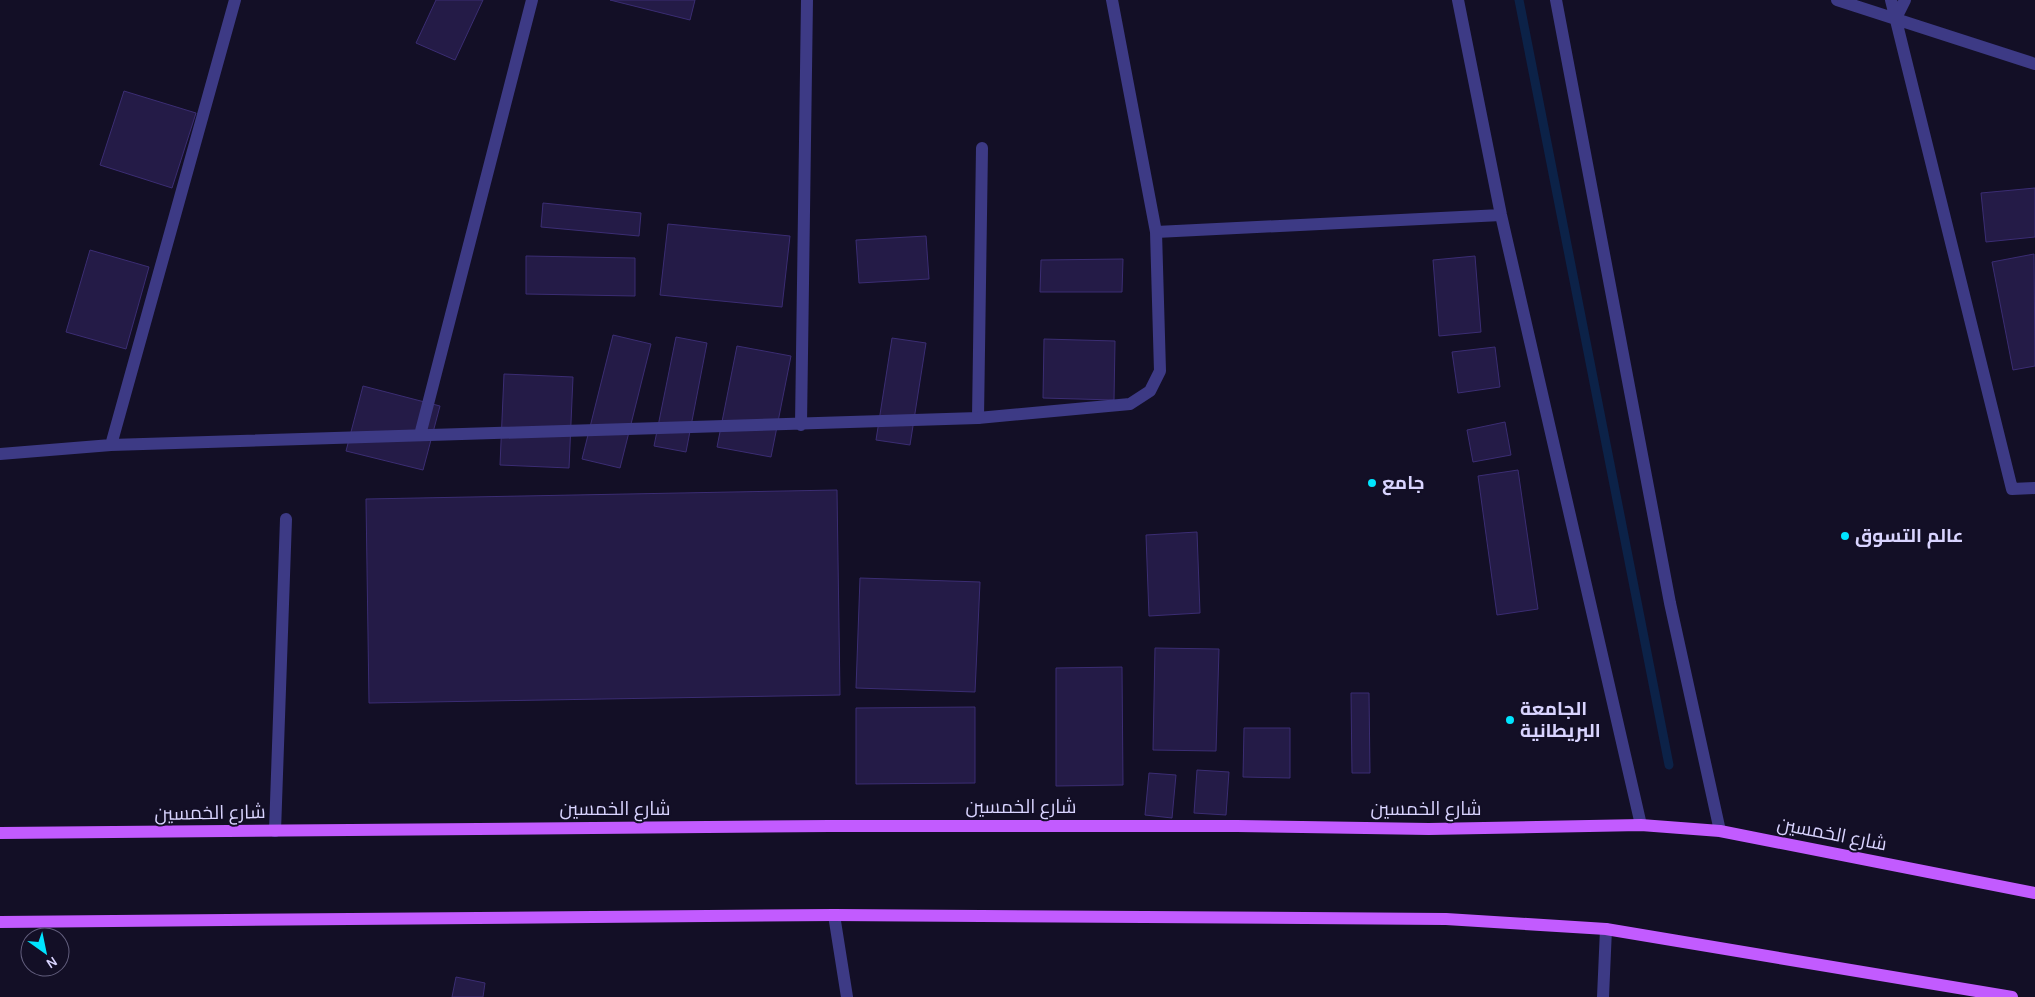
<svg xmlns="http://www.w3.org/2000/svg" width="2035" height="997" font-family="Karla,Cairo,sans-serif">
  <rect width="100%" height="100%" fill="#130f26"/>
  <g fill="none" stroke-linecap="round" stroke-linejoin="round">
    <path stroke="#0c2248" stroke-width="9" d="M1519,0L1669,765"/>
  </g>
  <path fill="#241b47" stroke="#3b2d73" d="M436,0H483L455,60L416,43Z
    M610,0H695L690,20Z
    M124,91L196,113L172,188L100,165Z
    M2035,188V237L1986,242L1981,193Z
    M543,203L641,213L639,236L541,227Z
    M668,224L790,236L782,307L660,295Z
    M926,236L929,279L859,283L856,240Z
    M90,250L149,267L126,349L66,332Z
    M2034,254L2035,366L2013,370L1992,262Z
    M526,256L635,258V296L526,294Z
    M1475,256L1481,332L1439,336L1433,260Z
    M1123,259L1122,292H1040L1041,260Z
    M613,335L651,344L620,468L582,459Z
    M676,337L707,343L686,452L654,446Z
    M892,338L926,343L910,445L876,440Z
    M1044,339L1115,341L1114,400L1043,398Z
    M737,346L791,356L771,457L717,447Z
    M1495,347L1500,387L1458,393L1452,352Z
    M504,374L573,377L569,468L500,465Z
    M363,386L440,406L423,470L346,451Z
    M1505,422L1511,455L1473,462L1467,430Z
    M1518,470L1538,609L1497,615L1478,476Z
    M837,490L840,695L369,703L366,499Z
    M1197,532L1200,613L1149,616L1146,535Z
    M860,578L980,582L975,692L856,688Z
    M1155,648L1219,649L1216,751L1153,750Z
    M1122,667L1123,785L1056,786V668Z
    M1351,693H1369L1370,773H1352Z
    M975,707V783L856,784V708Z
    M1244,728H1290V778L1243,777Z
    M1197,770L1229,772L1226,815L1194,813Z
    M1149,773L1176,775L1172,818L1145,815Z
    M456,977L485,983L483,997H452Z"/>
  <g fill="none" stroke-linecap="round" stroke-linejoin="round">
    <path stroke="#3d3a85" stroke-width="12" d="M978,418L982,148
      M275,831L286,519"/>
    <path stroke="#3d3a85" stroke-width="12" d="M1458,0L1501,215L1641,825
      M1556,0L1670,603L1720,831
      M1837,0L2035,64
      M1891,0L2012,489L2035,488
      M1896,18L1905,0
      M1156,232L1501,215
      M801,425L807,0
      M420,435L532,0
      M111,445L235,0
      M0,454L111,445L978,418L1130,404L1150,391L1160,371L1156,232L1112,0
      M834,915L847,997
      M1603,997L1606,929"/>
    <path stroke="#c25bff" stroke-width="12" d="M0,833L830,826H1237L1429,829L1641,825L1720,831L2035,893
      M0,922L834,915L1446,919L1606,929L2012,997"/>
  </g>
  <g fill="#00e5ff" stroke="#130f26" stroke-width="2">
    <circle cx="1372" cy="483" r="5"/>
    <circle cx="1845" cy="536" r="5"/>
    <circle cx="1510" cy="720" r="5"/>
  </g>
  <g text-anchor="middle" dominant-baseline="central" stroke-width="4" stroke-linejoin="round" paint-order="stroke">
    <g font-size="19" font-weight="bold" fill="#d9d4ff" stroke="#130f26" text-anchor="start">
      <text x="1382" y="483">جامع</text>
      <text x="1855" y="536">عالم التسوق</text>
      <text x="1520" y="709">الجامعة<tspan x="1520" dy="22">البريطانية</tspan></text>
    </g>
    <g font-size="19" fill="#d9d4ff" stroke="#130f26">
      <text x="1021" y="807">شارع الخمسين</text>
      <text x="615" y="809">شارع الخمسين</text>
      <text x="1426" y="809">شارع الخمسين</text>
      <text transform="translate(210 813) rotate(-1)">شارع الخمسين</text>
      <text transform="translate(1832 834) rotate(11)">شارع الخمسين</text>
    </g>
  </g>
  <g transform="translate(45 952) rotate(147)"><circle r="24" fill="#130f26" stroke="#625e7d"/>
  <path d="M0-4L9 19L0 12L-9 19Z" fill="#00e5ff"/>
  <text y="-8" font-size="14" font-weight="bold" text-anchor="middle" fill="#d9d4ff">N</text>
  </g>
</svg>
